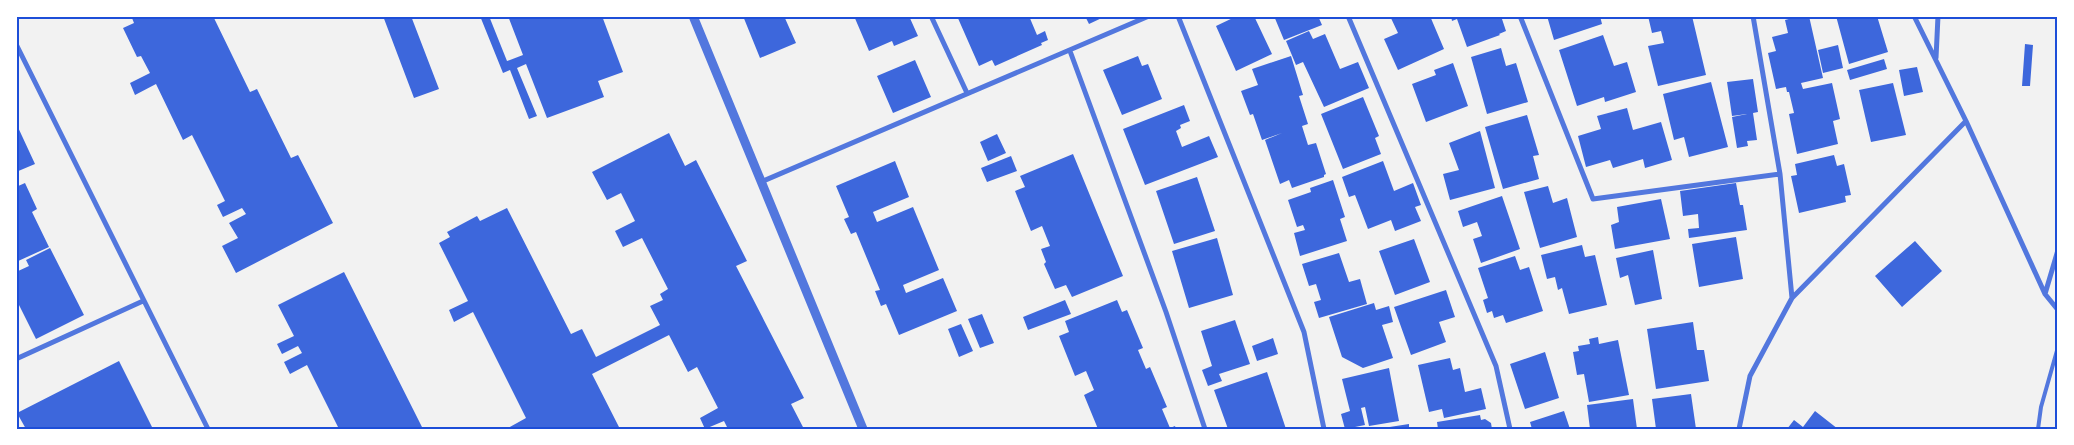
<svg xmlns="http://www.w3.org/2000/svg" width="2074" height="445" font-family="'DejaVu Sans',sans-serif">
  <rect width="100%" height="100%" fill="#f2f2f2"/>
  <path fill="#3d67dc" d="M136,16H213L250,92L257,89L291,158L298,155L333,223L236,273L222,246L238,238L229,223L246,214L242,208L223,217L217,205L225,201L192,135L183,140L156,84L135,95L130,83L150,73L141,56L137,57L123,28L134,23L132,18Z
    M383,16H411L439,89L414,98Z
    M480,16H489L507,61L523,55L508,16H602L623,72L598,81L604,97L547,118L526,64L517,68L537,116L529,119L510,70L503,73Z
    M743,16H784L796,43L760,58Z
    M854,16H909L918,36L894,46L892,41L869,51Z
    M957,16H1029L1037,35L1045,31L1048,40L1041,43L1042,45L995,66L992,60L979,66Z
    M1085,16H1106L1089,24Z
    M1237,16H1254L1272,54L1236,71L1216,26Z
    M1274,16H1318L1322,25L1284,40Z
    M1390,16H1430L1444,49L1398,70L1384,39L1398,33Z
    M1451,16H1501L1506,31L1499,34L1500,35L1467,47L1457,19L1452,21Z
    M1547,16H1600L1602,24L1554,40Z
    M1648,16H1692L1706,75L1658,86L1648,46L1664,43L1661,31L1652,33Z
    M1800,16H1809L1823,78L1801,83L1803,89L1832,83L1840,119L1833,121L1838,144L1797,154L1789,114L1794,113L1789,92H1787L1786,87L1776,89L1768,53L1776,51L1772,37L1788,33L1785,20Z
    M1836,16H1877L1888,52L1849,64Z
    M1992,16H2030L2029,19L1992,18Z
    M1309,31L1313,39L1325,34L1340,69L1358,62L1369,88L1324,107L1303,62L1296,65L1286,41Z
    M1603,35L1614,66L1627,62L1636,92L1605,102L1604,97L1577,106L1559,50Z
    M2025,44L2033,45L2030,86H2022Z
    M1838,45L1843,68L1823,73L1818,50Z
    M1501,48L1506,66L1516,63L1528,102L1487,114L1471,57Z
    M1138,56L1142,66L1148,64L1162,99L1122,115L1103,70Z
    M1291,56L1303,95L1299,96L1308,124L1302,126L1308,145L1316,143L1326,174L1324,175V177L1292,188L1289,180L1280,184L1265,140L1282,133L1262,140L1253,114L1250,115L1241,91L1258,85L1252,69Z
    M1884,59L1887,69L1850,80L1847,70Z
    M915,60L931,97L893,113L877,76Z
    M1453,63L1468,106L1426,122L1412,84L1436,75L1434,70Z
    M1917,67L1923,92L1904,96L1899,70Z
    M1753,79L1758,112L1753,113L1757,140L1747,141L1748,146L1737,148L1732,117L1747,114L1732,116L1727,82Z
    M1711,82L1728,147L1689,157L1684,137L1674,140L1663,94Z
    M1893,83L1906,135L1871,142L1859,90Z
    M1363,97L1379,136L1375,138L1381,154L1343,169L1321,114Z
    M1184,105L1190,121L1180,125L1181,128L1176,131L1182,147L1209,136L1218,157L1145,185L1123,129Z
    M1627,108L1633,130L1661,122L1672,160L1645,168L1643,159L1613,168L1610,160L1586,167L1578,136L1601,129L1597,116Z
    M1527,115L1539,155L1533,156L1539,179L1503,189L1485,127Z
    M16,123L35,164L16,172Z
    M1480,131L1495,188L1450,200L1443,174L1459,170L1449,143Z
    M669,133L685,166L696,160L747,261L736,266L804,398L791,404L804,429H728L724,421L705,429L700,418L718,408L697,367L688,372L669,335L592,374L620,429H506L526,418L473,312L454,322L449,310L468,301L439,243L450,237L447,232L477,216L480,221L507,208L571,334L582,329L596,357L660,325L650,306L663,300L660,294L668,289L642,238L623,247L615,231L635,221L621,193L607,200L592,172Z
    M997,134L1006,153L988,161L980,142Z
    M1073,154L1123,276L1072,297L1066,285L1055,289L1044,264L1046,262L1041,249L1050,246L1042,226L1031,231L1015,191L1025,187L1020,176Z
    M1834,155L1837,166L1844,164L1851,195L1845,196L1846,202L1799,213L1791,176L1797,175L1795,164Z
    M1011,156L1017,171L987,182L981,168Z
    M895,161L909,197L873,212L877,222L913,207L939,270L903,285L906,293L943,278L957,311L899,335L886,304L881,306L875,291L880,290L856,232L851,234L844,219L849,217L836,186Z
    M1383,161L1394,191L1413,183L1421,205L1415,207L1421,221L1395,231L1391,220L1368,229L1355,195L1349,197L1342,177Z
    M1197,177L1215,231L1174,244L1156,191Z
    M1333,180L1345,217L1340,219L1347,241L1300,256L1294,233L1305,230L1303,225L1297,227L1288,200L1311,192L1310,188Z
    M25,183L37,209L32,212L49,247L16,262V187Z
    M1736,183L1740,205H1743L1747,230L1689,238L1688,229L1699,228L1698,214L1683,216L1680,191Z
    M1548,186L1553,203L1567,198L1577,237L1540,248L1524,192Z
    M1502,196L1520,249L1481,263L1473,239L1482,236L1477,222L1463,227L1458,211Z
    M1661,199L1670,239L1615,249L1611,225L1619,222L1617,207Z
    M1736,237L1743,279L1699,287L1692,244Z
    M1217,238L1233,295L1189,308L1172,251Z
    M1414,239L1430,282L1395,295L1379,251Z
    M1915,241L1942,271L1902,307L1875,276Z
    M1582,245L1585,257L1595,255L1607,305L1569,314L1562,288L1558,290L1555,277L1547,279L1541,255Z
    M50,248L84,315L36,339L16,299V272L29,266L26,260Z
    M1653,250L1662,299L1635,305L1628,275L1620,278L1616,258Z
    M1339,253L1349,282L1360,279L1367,304L1319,318L1314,302L1321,300L1316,284L1309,286L1302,264Z
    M1515,256L1520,270L1529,267L1543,311L1506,323L1503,315L1494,318L1492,311L1487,313L1483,300L1488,298L1478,268Z
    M344,272L423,429H339L307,365L290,374L284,362L302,353L298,346L282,354L277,344L294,336L278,305Z
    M1446,290L1455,317L1439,322L1446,342L1411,355L1394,307Z
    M1065,300L1071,314L1028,330L1023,317Z
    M1117,300L1122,312L1127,310L1143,348L1138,350L1146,369L1150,367L1167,407L1162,409L1170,428L1175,426L1176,429H1098L1084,395L1094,390L1086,371L1075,376L1059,336L1069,332L1065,321Z
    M1374,303L1376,310L1389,306L1393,322L1382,325L1393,358L1363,368L1342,357L1329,317Z
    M982,314L994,343L980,348L968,319Z
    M1235,320L1250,364L1219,374L1222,381L1208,386L1202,370L1212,366L1201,331Z
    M1693,322L1697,350H1704L1709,381L1656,389L1647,329Z
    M961,324L973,351L959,357L948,329Z
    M1598,337L1599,344L1618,340L1629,395L1589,402L1584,374L1577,375L1573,352L1579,351L1578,346L1590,344L1589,339Z
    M1273,338L1278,354L1257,361L1252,346Z
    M1545,352L1559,398L1525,409L1510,364Z
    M1450,358L1453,370L1460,368L1465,392L1481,388L1486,409L1444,418L1442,409L1429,412L1418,365Z
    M119,361L153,429H26L17,413Z
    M1389,368L1399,421L1369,426L1365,407L1361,408L1365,425L1345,429L1341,414L1350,411L1342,379Z
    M1267,372L1286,429H1228L1214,390Z
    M1691,394L1696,429H1656L1652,399Z
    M1633,399L1637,429H1590L1587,405Z
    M1564,411L1570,429H1532L1530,422Z
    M1815,411L1838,429H1787L1794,420L1803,427Z
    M1480,415L1481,420L1485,419L1491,423L1492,429H1438L1437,422Z
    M1409,424V429H1383V428Z"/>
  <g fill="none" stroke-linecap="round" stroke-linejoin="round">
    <path stroke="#5277de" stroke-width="4" d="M2038,429L2041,407L2058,347"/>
    <path stroke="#5277de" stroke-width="5" d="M931,16L967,93
      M1178,16L1304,332L1324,429
      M1348,16L1496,366L1510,429
      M1520,16L1593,199L1780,174
      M1914,16L1966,121L2045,294L2058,310
      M16,44L208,429
      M1070,51L1166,312L1205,429
      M1936,58L1938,16
      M761,182L1149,16
      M2045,294L2058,250
      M1792,298L1966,121
      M16,359L143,301
      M1739,429L1750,376L1792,298L1780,174L1753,16"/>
    <path stroke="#5277de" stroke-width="9" d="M693,16L863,429"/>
  </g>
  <rect width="2074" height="445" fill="none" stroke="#ffffff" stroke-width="35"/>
  <rect x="18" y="18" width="2038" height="410" fill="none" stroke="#1d4ed8" stroke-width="2"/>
</svg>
